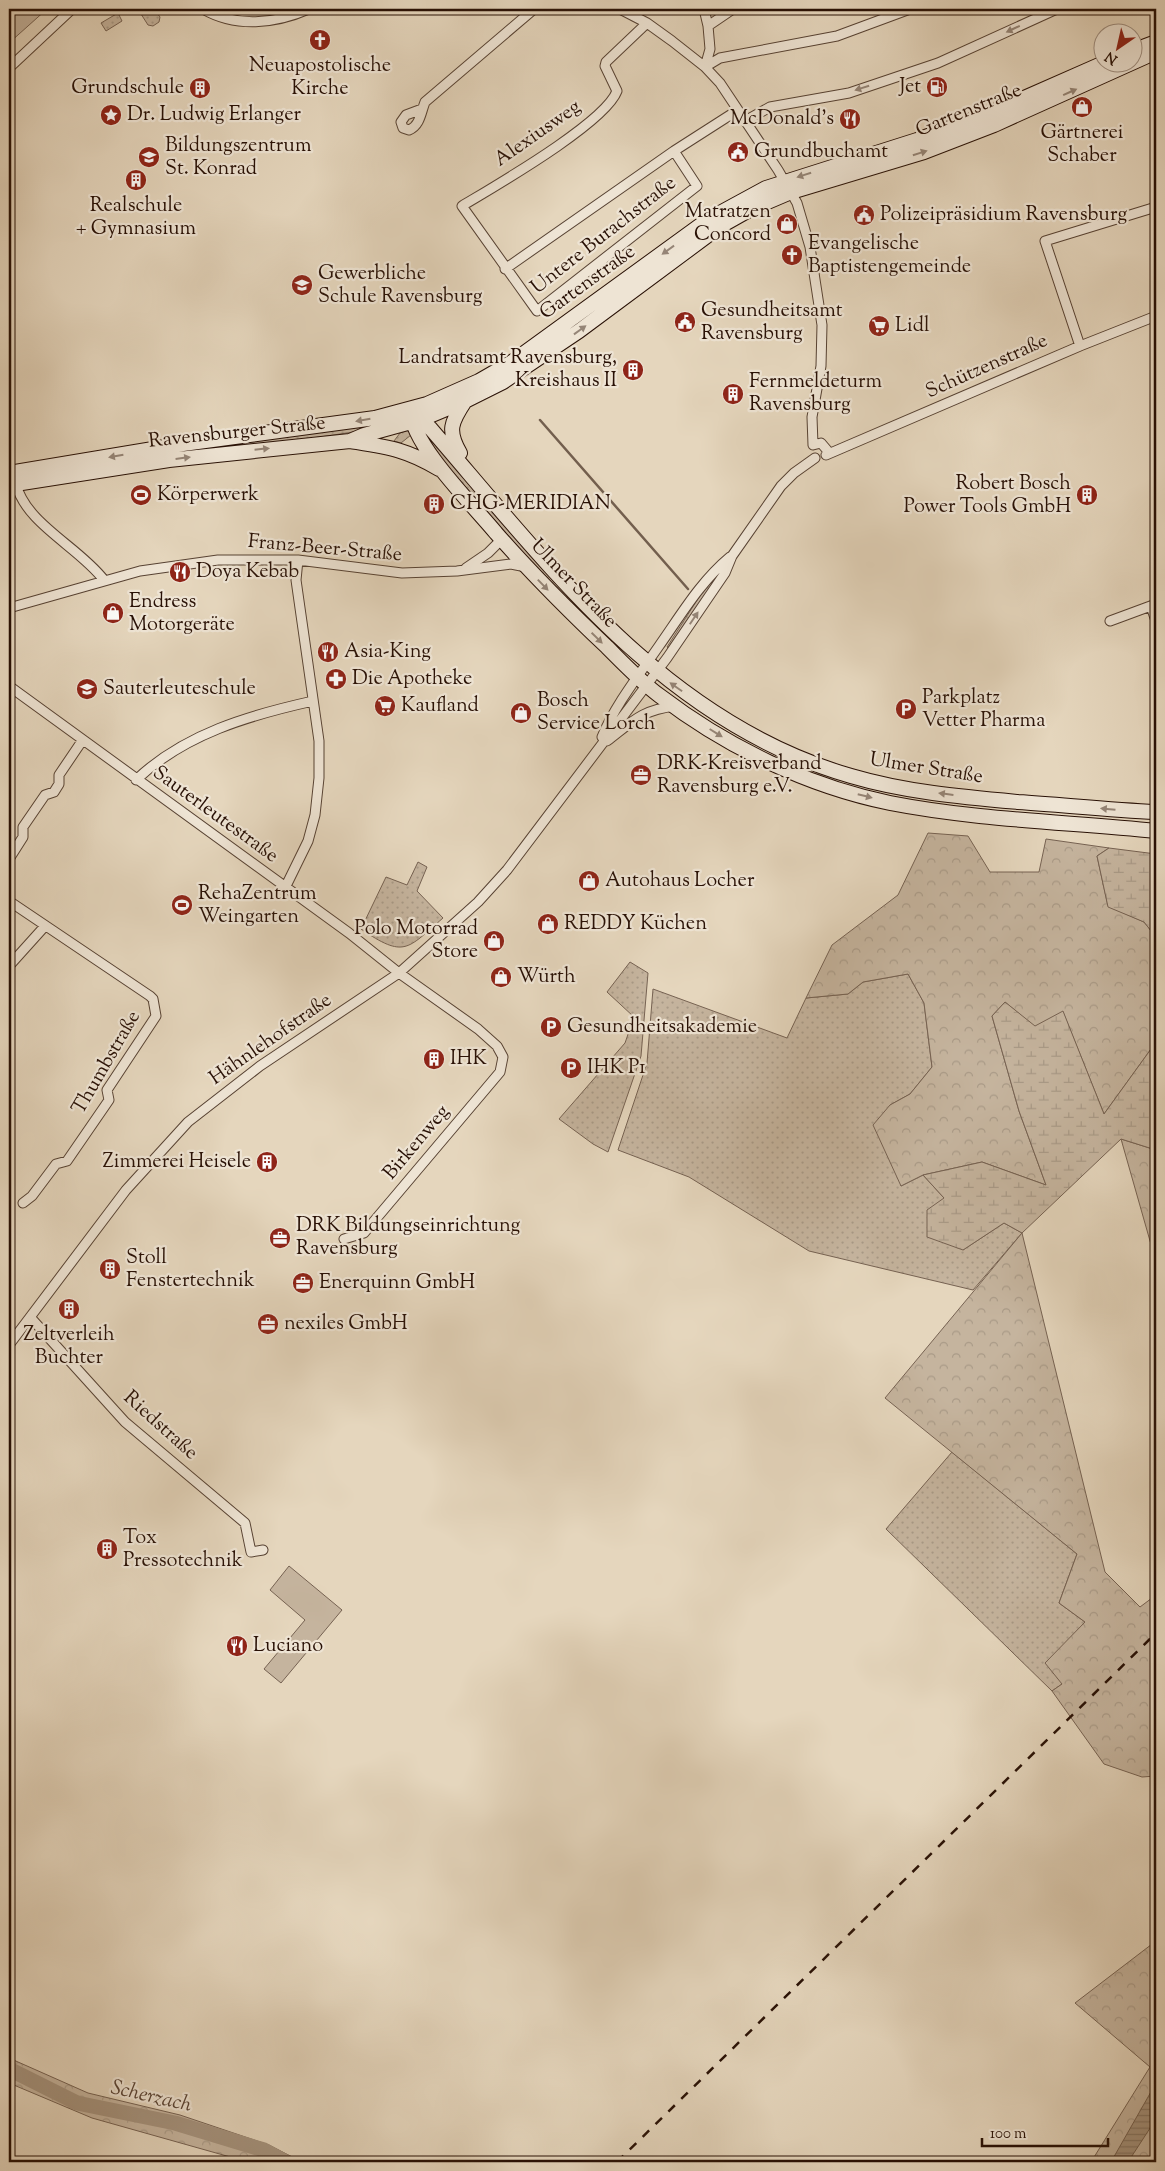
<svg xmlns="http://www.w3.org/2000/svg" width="1165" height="2171" font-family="'Sorts Mill Goudy',serif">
  <defs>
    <pattern id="grass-dots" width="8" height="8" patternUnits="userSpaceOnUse" patternTransform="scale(1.25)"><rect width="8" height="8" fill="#c5b49e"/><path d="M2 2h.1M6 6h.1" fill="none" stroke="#a99a87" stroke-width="1.8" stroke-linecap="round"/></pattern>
    <pattern id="forest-crowns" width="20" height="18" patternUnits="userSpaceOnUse" patternTransform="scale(1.25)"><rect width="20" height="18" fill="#c5b49e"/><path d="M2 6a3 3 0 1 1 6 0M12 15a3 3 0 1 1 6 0" fill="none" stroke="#a99a87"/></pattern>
    <pattern id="wetland-marsh" width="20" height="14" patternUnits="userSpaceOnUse" patternTransform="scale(1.25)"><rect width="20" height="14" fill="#c5b49e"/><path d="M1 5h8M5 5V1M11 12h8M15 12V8" fill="none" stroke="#a99a87"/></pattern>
    <pattern id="water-rules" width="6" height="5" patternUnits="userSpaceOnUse" patternTransform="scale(1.25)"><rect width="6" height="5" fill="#a5937e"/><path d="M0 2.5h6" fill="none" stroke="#867765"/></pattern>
  </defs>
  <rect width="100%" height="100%" fill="#e5d6bd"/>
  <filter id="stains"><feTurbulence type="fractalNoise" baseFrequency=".004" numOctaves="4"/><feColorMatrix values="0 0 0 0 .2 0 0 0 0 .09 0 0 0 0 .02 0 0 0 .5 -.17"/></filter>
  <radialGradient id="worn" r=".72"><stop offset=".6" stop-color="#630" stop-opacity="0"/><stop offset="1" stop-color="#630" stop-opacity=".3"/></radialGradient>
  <path fill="url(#grass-dots)" stroke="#766252" d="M144,9H154L160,17L159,22L153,26L148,25L141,14Z
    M118,13L122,21L106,31L101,23Z
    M387,420L366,430L320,437L9,477Z
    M410,429L411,435L401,443L394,441L400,433Z
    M427,435L621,646L619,648L569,602L534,565L423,438Z
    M720,570L721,572L668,648L667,647L701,594Z
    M418,862L427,867L417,891L443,918C407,949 405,959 361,929L386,877L407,885Z
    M630,962L648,973L641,1056L608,1152L593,1144L559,1119L625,1043L634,1017L607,992Z
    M908,974L924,1003L932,1067L910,1094L890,1105L901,1186L923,1175L944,1198L963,1250L1004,1223L1022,1233L973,1290L809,1251L689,1177L618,1150L647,1063L653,989L787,1038L806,998L848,994L863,982Z
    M952,1452L1077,1554L1059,1603L1085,1622L1062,1684L1052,1691L886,1529Z"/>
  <path fill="url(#forest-crowns)" stroke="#766252" d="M928,833L968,836L990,872H1039L1046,839L1109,848L1097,856L1108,906L1144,922L1156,937V1045L1151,1049L1104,1114L1063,1012L1035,1027L1005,1002L992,1016L1019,1111L1046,1185L982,1162L923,1175L901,1186L873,1125L890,1105L910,1094L932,1067L924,1003L908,974L863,982L848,994L806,998L832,945L898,895Z
    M1121,1139L1156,1150V1262Z
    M1022,1233L1105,1572L1140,1607L1156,1595V1776L1142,1777L1104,1764L1052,1691L1062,1684L1045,1663L1085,1622L1059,1603L1077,1554L885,1398Z
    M1156,1941V2162H1091L1150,2067L1075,2003Z
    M9,2058L88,2093L180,2115L269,2145L302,2162H248L92,2118L9,2083Z"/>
  <path fill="url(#wetland-marsh)" stroke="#766252" d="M1109,848L1156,854V937L1144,922L1108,907L1097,856Z
    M1005,1002L1035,1026L1063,1011L1104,1114L1151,1049L1156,1045V1150L1121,1139L1022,1233L1004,1223L963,1250L927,1237V1210L944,1198L923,1175L982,1162L1046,1185L1019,1111L992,1016Z"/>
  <path fill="#c5b49e" stroke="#766252" d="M9,9H47L9,43Z
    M289,1566L342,1610L281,1683L264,1669L305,1620L270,1590Z"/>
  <path fill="url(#water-rules)" stroke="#735f4e" d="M1156,2083V2119L1128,2162H1111Z"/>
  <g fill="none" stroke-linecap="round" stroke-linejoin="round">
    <path stroke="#735f4e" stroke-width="2.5" d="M540,420L688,589"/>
    <path stroke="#a5937e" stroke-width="15" d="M9,2069L77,2103L175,2123L264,2150L286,2162"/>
    <g stroke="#574233" stroke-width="11">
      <path id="street" d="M203,9C236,28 275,24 309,9
        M620,9L647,23L672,41L705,67L720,83L778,170L797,203L810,247L822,325L821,366L812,417L813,445
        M704,9L708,26
        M647,23L606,62L605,66L617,91C605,123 495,186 462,206L537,311L697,186L674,151
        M705,67L720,58L837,36L910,9
        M705,67L710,49L708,26L733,9
        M9,68L72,9
        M422,109L406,115L401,122L403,128L409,130C420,126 421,112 425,102L534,9
        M745,121L770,107L849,93L938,63L1057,9
        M505,269L674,151L738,110
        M1080,346L1045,241L1156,207
        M813,445L821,443L827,450
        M826,455L1080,346L1156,316
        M16,484C26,524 79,547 104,580
        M466,568L488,553L502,539
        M1151,606L1156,621
        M9,608L140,571L218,560H298L402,573L457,571L511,564L526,567
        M1110,621L1156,604
        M9,686L349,933L399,973L478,1029L497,1046L503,1057L500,1072L364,1233L344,1239
        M602,737C615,705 639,675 659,646C681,615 700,582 730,557
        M607,741C633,721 642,710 675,706
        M136,780C184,734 250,715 313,701
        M9,859L23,837V827L45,795L54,792L59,784V775L82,741
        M285,888L308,841L315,815L319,778V741L296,580L298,560
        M9,901L150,996L153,999L156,1016L107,1090L109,1100L67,1161L56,1164L32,1196L23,1203
        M9,966L45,926
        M30,1317L125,1422L245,1523L251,1552L263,1550
        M9,1345L126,1190L188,1122L260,1066L399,973L478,902L507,870L667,658L725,573L732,556L781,486L794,473L815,458"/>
    </g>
    <g stroke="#281005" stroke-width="16">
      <path id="secondary" d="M1132,51L1156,42
        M411,412C412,445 474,506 496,533C531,573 568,610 607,647C624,664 641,682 660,696C727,747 807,786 890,803C977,820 1068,822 1156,831
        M415,413L431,429C551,568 666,723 851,776C905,792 962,797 1018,802C1064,805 1110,810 1156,812
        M350,441C387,447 406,449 439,469
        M460,453C447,431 451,422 465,401
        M9,473L183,444L375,418L427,404L479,381L512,362L709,219L766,188L917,140L990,113L1106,62
        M9,485L169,460L350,441L364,435L422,419L465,401L503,382L579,331L719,227L751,209L791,192L924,152L994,125L1156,52"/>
    </g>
    <use href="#street" stroke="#eee4d4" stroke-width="9"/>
    <use href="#secondary" stroke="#eee4d4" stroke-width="14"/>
    <path stroke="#281005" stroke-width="2.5" stroke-dasharray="9 9" stroke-linecap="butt" d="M617,2162L1156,1633"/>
  </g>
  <defs><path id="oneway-solid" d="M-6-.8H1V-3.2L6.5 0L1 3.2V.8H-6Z" transform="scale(1.25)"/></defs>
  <g fill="#958577">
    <use href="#oneway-solid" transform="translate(1013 29) rotate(155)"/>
    <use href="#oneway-solid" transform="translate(862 88) rotate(162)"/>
    <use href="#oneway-solid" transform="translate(1070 92) rotate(-24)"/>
    <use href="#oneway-solid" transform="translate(920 153) rotate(-18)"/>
    <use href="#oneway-solid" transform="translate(804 175) rotate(162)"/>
    <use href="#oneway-solid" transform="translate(668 250) rotate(144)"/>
    <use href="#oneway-solid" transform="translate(580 330) rotate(-36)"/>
    <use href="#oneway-solid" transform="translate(363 420) rotate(170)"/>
    <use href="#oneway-solid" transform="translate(262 449) rotate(-6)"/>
    <use href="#oneway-solid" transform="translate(116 456) rotate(170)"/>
    <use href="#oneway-solid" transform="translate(183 458) rotate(-7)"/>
    <use href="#oneway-solid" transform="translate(543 585) rotate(46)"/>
    <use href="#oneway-solid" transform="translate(694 618) rotate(-56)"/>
    <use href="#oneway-solid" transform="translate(597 638) rotate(44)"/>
    <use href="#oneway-solid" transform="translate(676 687) rotate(-145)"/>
    <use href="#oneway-solid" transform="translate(716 733) rotate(32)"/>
    <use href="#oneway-solid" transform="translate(946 794) rotate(-173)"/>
    <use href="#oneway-solid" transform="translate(865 796) rotate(14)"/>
    <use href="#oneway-solid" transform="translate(1108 809) rotate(-175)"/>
  </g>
  <defs>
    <g id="church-disc" transform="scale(1.125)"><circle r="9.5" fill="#8f2418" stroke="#eee4d4"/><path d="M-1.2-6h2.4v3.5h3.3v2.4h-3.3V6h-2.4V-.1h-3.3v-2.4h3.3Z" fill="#fff"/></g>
    <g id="fuel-disc" transform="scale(1.125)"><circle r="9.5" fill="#8f2418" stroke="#eee4d4"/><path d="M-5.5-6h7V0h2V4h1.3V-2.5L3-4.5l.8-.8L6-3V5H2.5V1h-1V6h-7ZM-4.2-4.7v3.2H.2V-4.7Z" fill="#fff"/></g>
    <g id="building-disc" transform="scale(1.125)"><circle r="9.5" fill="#8f2418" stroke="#eee4d4"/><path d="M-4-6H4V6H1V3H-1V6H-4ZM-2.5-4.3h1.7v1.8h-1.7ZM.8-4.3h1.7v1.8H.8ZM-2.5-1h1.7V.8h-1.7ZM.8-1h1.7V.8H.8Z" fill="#fff"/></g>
    <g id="shop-disc" transform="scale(1.125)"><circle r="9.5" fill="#8f2418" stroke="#eee4d4"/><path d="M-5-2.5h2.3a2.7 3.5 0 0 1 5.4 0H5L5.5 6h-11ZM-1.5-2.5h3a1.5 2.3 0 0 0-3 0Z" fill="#fff"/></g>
    <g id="sight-disc" transform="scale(1.125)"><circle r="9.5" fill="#8f2418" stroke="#eee4d4"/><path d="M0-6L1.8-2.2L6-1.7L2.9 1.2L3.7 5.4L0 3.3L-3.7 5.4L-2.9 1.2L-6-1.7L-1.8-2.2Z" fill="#fff"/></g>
    <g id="restaurant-disc" transform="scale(1.125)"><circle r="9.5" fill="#8f2418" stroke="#eee4d4"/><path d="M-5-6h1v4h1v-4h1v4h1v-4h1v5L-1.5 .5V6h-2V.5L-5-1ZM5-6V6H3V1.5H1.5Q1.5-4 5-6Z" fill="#fff"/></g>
    <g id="civic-disc" transform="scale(1.125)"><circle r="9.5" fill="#8f2418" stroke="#eee4d4"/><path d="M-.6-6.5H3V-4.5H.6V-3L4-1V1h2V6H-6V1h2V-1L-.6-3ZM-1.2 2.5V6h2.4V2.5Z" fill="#fff"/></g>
    <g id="school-disc" transform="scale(1.125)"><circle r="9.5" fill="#8f2418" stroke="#eee4d4"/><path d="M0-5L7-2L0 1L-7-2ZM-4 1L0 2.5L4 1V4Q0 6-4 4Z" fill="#fff"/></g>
    <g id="supermarket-disc" transform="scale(1.125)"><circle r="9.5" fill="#8f2418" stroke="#eee4d4"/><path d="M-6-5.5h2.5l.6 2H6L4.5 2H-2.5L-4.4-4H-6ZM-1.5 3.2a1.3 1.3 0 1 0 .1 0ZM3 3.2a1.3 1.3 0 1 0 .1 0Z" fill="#fff"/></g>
    <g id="stadium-disc" transform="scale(1.125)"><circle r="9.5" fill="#8f2418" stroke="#eee4d4"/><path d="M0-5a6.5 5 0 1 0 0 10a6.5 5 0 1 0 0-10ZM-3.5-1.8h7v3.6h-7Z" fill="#fff"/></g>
    <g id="pharmacy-disc" transform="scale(1.125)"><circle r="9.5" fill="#8f2418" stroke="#eee4d4"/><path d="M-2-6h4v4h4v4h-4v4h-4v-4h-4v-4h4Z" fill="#fff"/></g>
    <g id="parking-disc" transform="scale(1.125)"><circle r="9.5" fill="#8f2418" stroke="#eee4d4"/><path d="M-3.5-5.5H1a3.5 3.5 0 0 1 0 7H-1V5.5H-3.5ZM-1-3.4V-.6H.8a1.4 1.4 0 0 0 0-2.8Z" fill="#fff"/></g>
    <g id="office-disc" transform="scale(1.125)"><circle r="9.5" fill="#8f2418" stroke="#eee4d4"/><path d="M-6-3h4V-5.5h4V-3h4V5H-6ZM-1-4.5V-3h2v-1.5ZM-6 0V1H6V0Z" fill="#fff"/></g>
  </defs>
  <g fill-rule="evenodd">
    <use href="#church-disc" x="320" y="40"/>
    <use href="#fuel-disc" x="937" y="87"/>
    <use href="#building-disc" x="200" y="88"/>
    <use href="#shop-disc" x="1082" y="107"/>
    <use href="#sight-disc" x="111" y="115"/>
    <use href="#restaurant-disc" x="850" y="119"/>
    <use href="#civic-disc" x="738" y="152"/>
    <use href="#school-disc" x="149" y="157"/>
    <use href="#building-disc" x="136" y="180"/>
    <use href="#civic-disc" x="864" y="215"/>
    <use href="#shop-disc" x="787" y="224"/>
    <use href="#church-disc" x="792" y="255"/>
    <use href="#school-disc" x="302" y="285"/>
    <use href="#civic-disc" x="685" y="322"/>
    <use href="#supermarket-disc" x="879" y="326"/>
    <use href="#building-disc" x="633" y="370"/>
    <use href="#building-disc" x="733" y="394"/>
    <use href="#stadium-disc" x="141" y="495"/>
    <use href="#building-disc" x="1087" y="495"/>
    <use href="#building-disc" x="434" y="504"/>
    <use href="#restaurant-disc" x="180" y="572"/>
    <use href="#shop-disc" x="113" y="613"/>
    <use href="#restaurant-disc" x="328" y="652"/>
    <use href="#pharmacy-disc" x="336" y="679"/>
    <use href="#school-disc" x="87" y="689"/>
    <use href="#supermarket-disc" x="385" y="706"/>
    <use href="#parking-disc" x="906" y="709"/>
    <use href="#shop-disc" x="521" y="713"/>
    <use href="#office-disc" x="641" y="775"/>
    <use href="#shop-disc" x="589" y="881"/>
    <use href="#stadium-disc" x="182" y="905"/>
    <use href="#shop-disc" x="548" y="924"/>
    <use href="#shop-disc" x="494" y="941"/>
    <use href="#shop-disc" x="501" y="977"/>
    <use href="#parking-disc" x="551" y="1027"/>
    <use href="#building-disc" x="434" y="1059"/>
    <use href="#parking-disc" x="571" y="1068"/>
    <use href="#building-disc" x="267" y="1162"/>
    <use href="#office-disc" x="280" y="1238"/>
    <use href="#building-disc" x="110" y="1269"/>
    <use href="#office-disc" x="303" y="1283"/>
    <use href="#building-disc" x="69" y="1309"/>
    <use href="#office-disc" x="268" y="1324"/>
    <use href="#building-disc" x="107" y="1549"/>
    <use href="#restaurant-disc" x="237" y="1646"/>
  </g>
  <g text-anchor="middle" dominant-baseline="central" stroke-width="4.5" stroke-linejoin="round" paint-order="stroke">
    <g font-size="20" fill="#281005" stroke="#eee4d4" text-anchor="start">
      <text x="320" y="66" text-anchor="middle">Neuapostolische<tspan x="320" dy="23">Kirche</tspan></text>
      <text x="921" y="87" text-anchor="end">Jet</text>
      <text x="184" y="88" text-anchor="end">Grundschule</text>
      <text x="127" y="115">Dr. Ludwig Erlanger</text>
      <text x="834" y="119" text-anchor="end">McDonald's</text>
      <text x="1082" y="133" text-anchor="middle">Gärtnerei<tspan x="1082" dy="23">Schaber</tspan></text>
      <text x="165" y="146">Bildungszentrum<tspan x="165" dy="23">St. Konrad</tspan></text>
      <text x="754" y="152">Grundbuchamt</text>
      <text x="136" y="206" text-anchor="middle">Realschule<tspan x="136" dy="23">+ Gymnasium</tspan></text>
      <text x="771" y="212" text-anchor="end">Matratzen<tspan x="771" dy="23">Concord</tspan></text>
      <text x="880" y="215">Polizeipräsidium Ravensburg</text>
      <text x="808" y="244">Evangelische<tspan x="808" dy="23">Baptistengemeinde</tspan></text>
      <text x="318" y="274">Gewerbliche<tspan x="318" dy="23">Schule Ravensburg</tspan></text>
      <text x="701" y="311">Gesundheitsamt<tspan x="701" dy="23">Ravensburg</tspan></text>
      <text x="895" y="326">Lidl</text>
      <text x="617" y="358" text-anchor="end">Landratsamt Ravensburg,<tspan x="617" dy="23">Kreishaus II</tspan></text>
      <text x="749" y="382">Fernmeldeturm<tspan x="749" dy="23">Ravensburg</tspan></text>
      <text x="1071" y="484" text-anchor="end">Robert Bosch<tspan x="1071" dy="23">Power Tools GmbH</tspan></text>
      <text x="157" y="495">Körperwerk</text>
      <text x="450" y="504">CHG-MERIDIAN</text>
      <text x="196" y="572">Doya Kebab</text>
      <text x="129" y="602">Endress<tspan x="129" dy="23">Motorgeräte</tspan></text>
      <text x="344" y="652">Asia-King</text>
      <text x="352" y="679">Die Apotheke</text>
      <text x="103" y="689">Sauterleuteschule</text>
      <text x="922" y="698">Parkplatz<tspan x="922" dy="23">Vetter Pharma</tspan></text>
      <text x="537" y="701">Bosch<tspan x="537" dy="23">Service Lorch</tspan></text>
      <text x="401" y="706">Kaufland</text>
      <text x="657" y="764">DRK-Kreisverband<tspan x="657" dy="23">Ravensburg e.V.</tspan></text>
      <text x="605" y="881">Autohaus Locher</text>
      <text x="198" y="894">RehaZentrum<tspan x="198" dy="23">Weingarten</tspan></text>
      <text x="564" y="924">REDDY Küchen</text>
      <text x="478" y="929" text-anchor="end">Polo Motorrad<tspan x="478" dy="23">Store</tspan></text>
      <text x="517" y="977">Würth</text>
      <text x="567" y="1027">Gesundheitsakademie</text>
      <text x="450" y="1059">IHK</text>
      <text x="587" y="1068">IHK P1</text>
      <text x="251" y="1162" text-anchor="end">Zimmerei Heisele</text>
      <text x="296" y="1226">DRK Bildungseinrichtung<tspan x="296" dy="23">Ravensburg</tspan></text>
      <text x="126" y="1258">Stoll<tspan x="126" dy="23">Fenstertechnik</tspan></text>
      <text x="319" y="1283">Enerquinn GmbH</text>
      <text x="284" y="1324">nexiles GmbH</text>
      <text x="69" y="1335" text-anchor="middle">Zeltverleih<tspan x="69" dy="23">Buchter</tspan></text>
      <text x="123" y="1538">Tox<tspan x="123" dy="23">Pressotechnik</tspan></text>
      <text x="253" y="1646">Luciano</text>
    </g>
    <g font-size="20" fill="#281005" stroke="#eee4d4">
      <text transform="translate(969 111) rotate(-22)">Gartenstraße</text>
      <text transform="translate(538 134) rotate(-35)">Alexiusweg</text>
      <text transform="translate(604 236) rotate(-38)">Untere Burachstraße</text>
      <text transform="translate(588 283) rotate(-36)">Gartenstraße</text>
      <text transform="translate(987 367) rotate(-24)">Schützenstraße</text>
      <text transform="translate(237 433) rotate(-6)">Ravensburger Straße</text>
      <text transform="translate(325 549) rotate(5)">Franz-Beer-Straße</text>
      <text transform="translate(573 584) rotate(46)">Ulmer Straße</text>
      <text transform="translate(926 769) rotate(9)">Ulmer Straße</text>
      <text transform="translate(215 815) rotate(36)">Sauterleutestraße</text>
      <text transform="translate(271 1040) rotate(-35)">Hähnlehofstraße</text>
      <text transform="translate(107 1063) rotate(-60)">Thumbstraße</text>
      <text transform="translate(417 1143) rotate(-50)">Birkenweg</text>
      <text transform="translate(160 1426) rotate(42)">Riedstraße</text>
    </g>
    <g font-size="21" font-style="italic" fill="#5a4435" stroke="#eee4d4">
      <text transform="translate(151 2097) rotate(13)">Scherzach</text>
    </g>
  </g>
  <rect width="1165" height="2171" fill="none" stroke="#e5d6bd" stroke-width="30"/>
  <rect x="10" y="10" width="1145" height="2151" fill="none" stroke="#281005" stroke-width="2.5"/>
  <rect x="15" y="15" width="1135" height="2141" fill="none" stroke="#281005"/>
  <g transform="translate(1118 48) rotate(214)"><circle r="24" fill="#eee4d4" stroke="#9f8f81"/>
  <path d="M0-4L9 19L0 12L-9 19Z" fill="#8f2418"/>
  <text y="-8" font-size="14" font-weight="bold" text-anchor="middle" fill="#281005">N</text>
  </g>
  <path d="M982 2138v8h126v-8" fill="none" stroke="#281005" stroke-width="2.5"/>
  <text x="990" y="2138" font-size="15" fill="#281005" stroke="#eee4d4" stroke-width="4" paint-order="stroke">100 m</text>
  <rect width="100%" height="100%" filter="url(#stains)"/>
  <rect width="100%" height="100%" fill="url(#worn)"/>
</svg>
